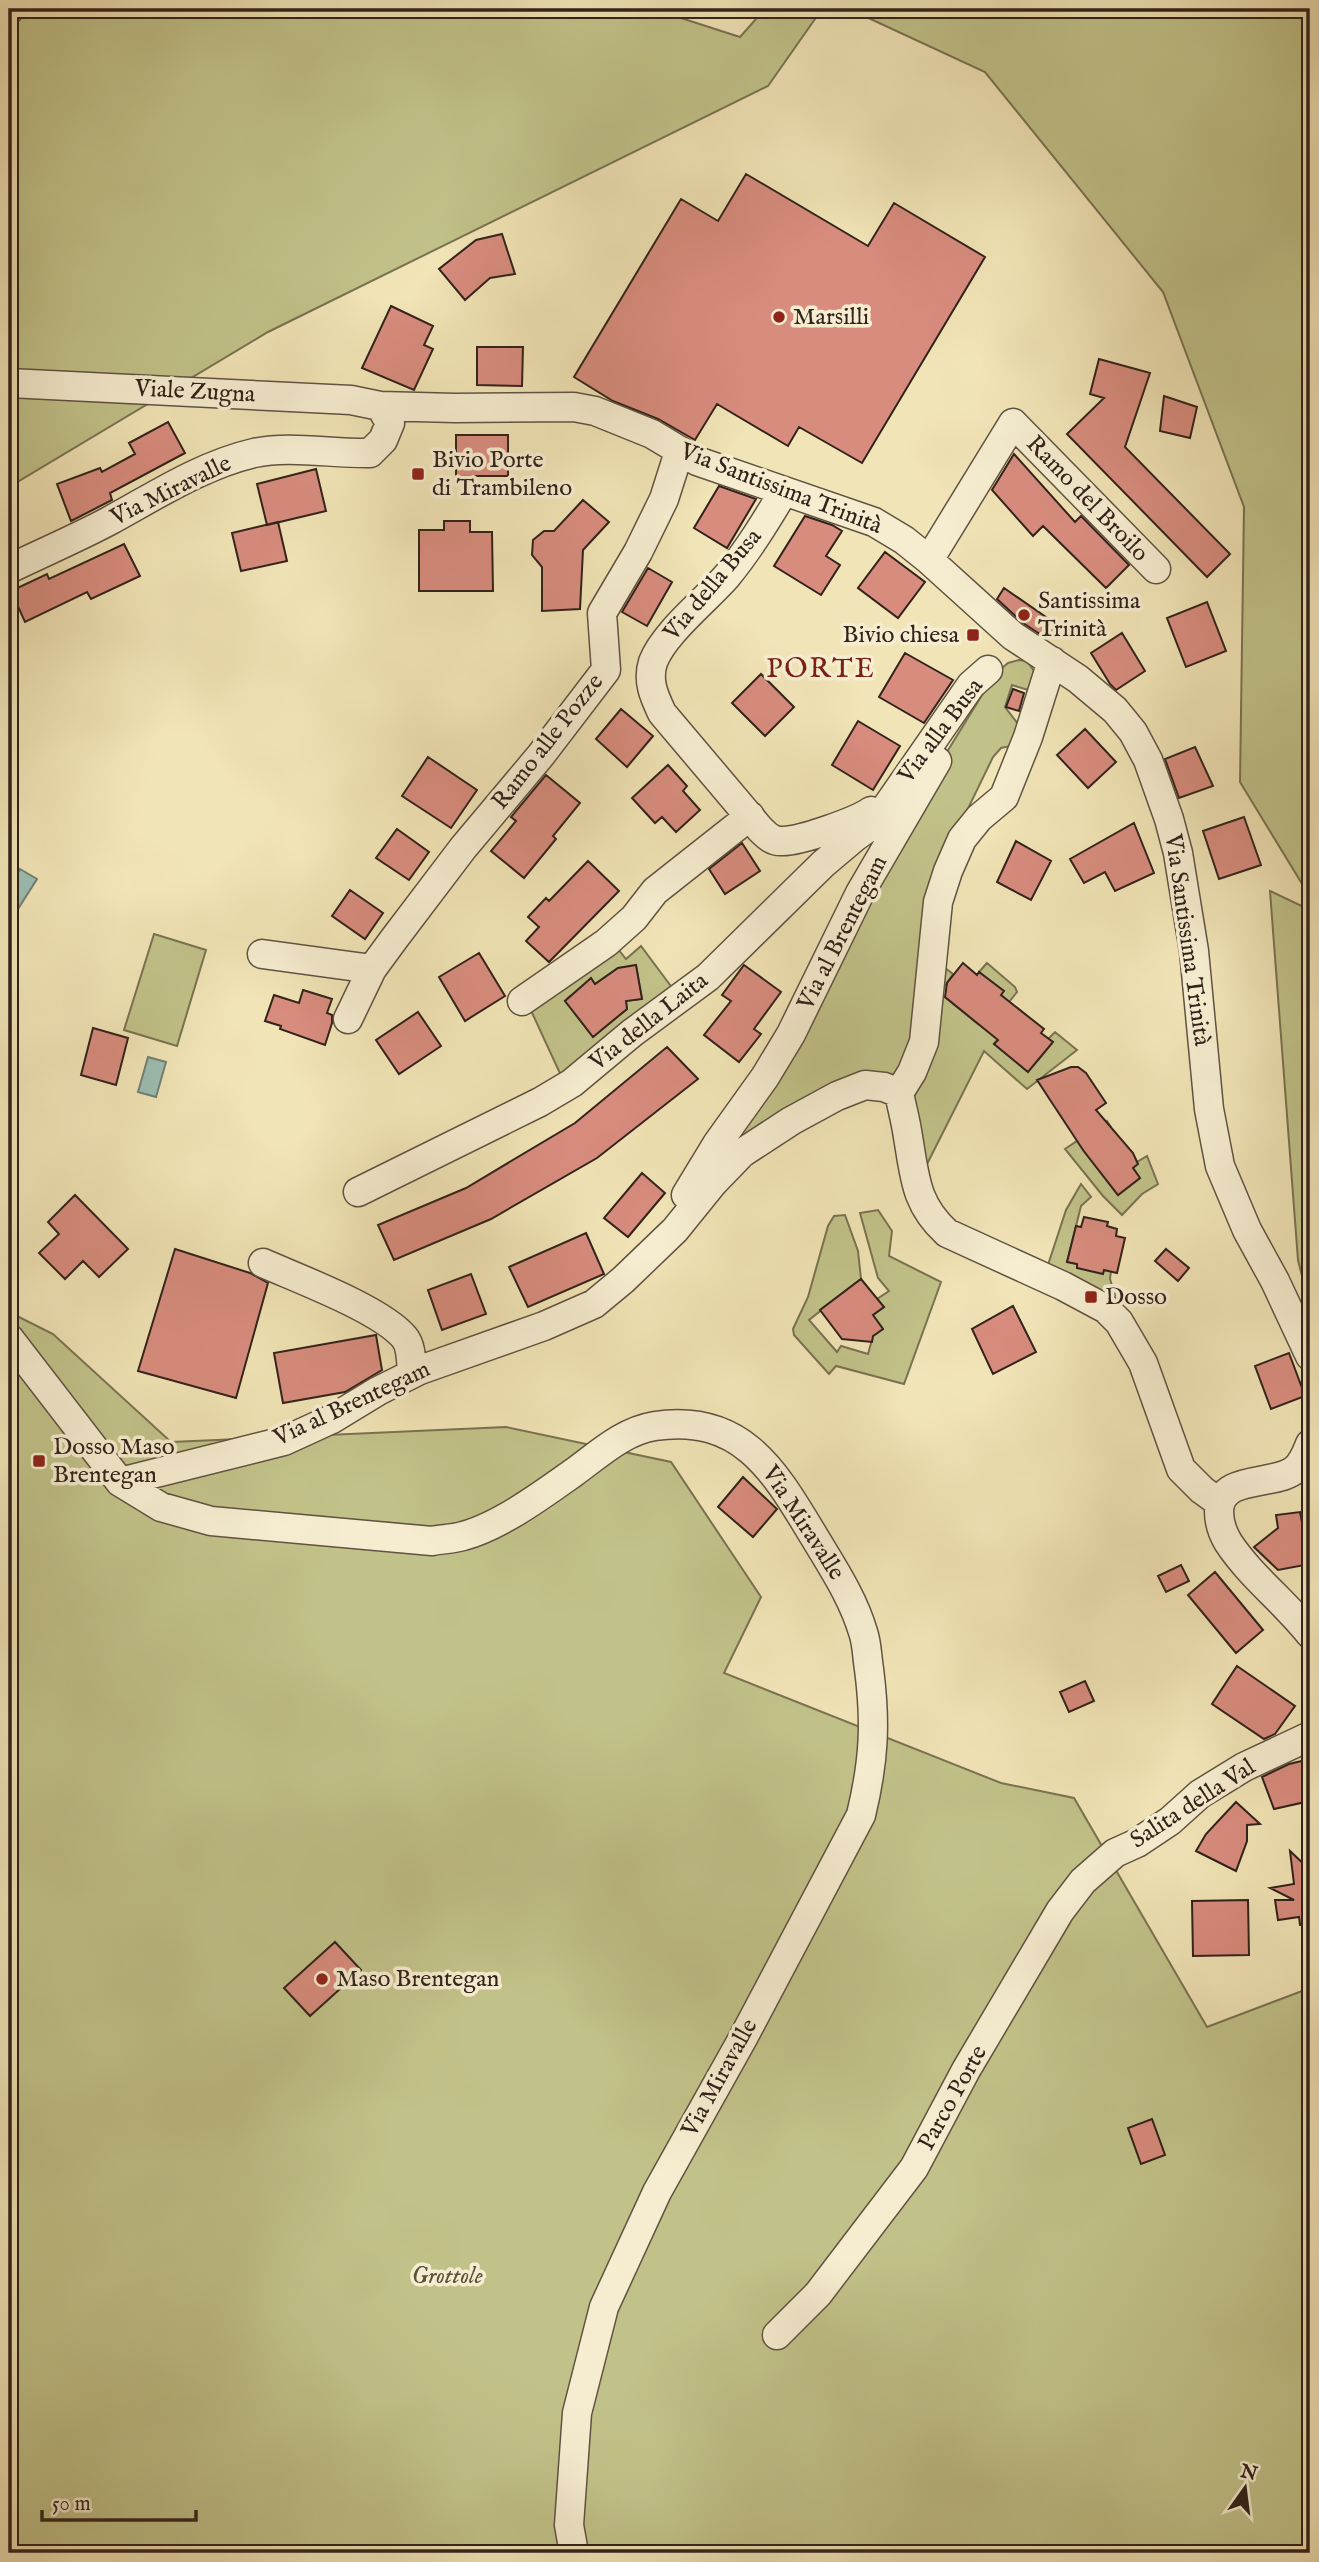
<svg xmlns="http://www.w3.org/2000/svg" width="1319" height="2562" font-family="'IM FELL English',serif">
  <rect width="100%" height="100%" fill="#f1e4b6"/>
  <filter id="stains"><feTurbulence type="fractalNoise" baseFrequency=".00286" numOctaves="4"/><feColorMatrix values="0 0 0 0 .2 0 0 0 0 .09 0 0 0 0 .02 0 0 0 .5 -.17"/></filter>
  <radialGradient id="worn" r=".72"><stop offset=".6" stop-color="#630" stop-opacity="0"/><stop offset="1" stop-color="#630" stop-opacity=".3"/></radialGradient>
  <path fill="#c1c289" stroke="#797252" stroke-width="2" fill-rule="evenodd" d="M9,9H653L740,37L765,9H822L768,86L268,332L9,487Z
    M849,9H1310V897L1240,782L1244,507L1163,292L985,72Z
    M1019,660L1027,661L1034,671L1028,690L1012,685L1005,707L1018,724L1011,746L1001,748L993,757L959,827L920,1016L896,1077L700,1179L942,760L995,674L1008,663Z
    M1270,891L1310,910V1308L1298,1260Z
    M154,934L206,950L177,1046L124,1030Z
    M614,944L626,959L641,946L676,993L563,1080L528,1004ZM636,966L642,999L626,1001L627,1009L593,1036L565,1001L570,996L573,998L591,979L595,984L618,968Z
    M987,963L1015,987L1017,992L1002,1011L1010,1024L994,1044L1025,1069L1038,1060L1052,1043L1048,1039L1055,1032L1077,1050L1027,1089L984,1051L921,1176L912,1088L941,965L953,974L940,993L978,1024L1003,992L979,972Z
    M1107,1121L1111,1127L1083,1150L1118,1195L1140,1178L1133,1168L1137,1162L1147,1156L1158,1184L1142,1194L1122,1215L1103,1196L1065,1149Z
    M1081,1184L1091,1197L1081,1206L1067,1262L1077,1264V1268L1111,1271L1110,1279L1115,1295L1113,1300L1047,1268L1066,1210Z
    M878,1210L892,1231L889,1256L941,1282L904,1384L836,1366L829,1374L794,1335L793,1329L808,1297L828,1226L834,1216L845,1215L858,1251L861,1279L809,1320L837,1352L841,1346L868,1354L873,1336L883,1329L873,1315L884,1307L877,1299L889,1291L878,1278L860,1213Z
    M9,1312L53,1334L171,1442L506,1427L671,1462L761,1597L724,1673L1001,1783L1074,1798L1207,2027L1310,1988V2553H9Z"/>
  <path fill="#9bbeb3" stroke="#718076" stroke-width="2" d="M20,869L37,879L18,909L9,904V887Z
    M148,1057L166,1062L156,1097L138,1092Z"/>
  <path fill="#d88c7e" stroke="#31221b" stroke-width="2" d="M746,174L868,246L894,203L985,257L862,463L799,427L788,446L717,404L695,440L658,419L613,401L574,377L681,199L718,221Z
    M502,234L515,274L490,278L465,300L439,269L476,240Z
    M391,306L433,326L424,345L433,349L414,390L362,368Z
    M477,347H523L522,386L477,385Z
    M1099,359L1150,373L1125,447L1230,554L1207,577L1067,434L1104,398L1090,394Z
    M1164,396L1197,407L1190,438L1160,431Z
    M168,422L185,453L110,493L112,500L71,521L57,484L100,468L102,472L135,454L129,443Z
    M456,435H508V476H456Z
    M1014,454L1075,522L1081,516L1129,565L1106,588L1043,526L1033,536L992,490Z
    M316,469L326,511L267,525L257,484Z
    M719,486L756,499L727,548L694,528Z
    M583,500L609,522L583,550L580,609L542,611V567L532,555L533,540L544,531H554Z
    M805,516L832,525L842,531L826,556L840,565L821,595L774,566Z
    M444,521H470V532H492L493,591H419V530H444Z
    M278,522L287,561L241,571L232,533Z
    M124,544L140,576L91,599L87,592L25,622L11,591L47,574L49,579Z
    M885,552L925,582L898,618L858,588Z
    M648,568L672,582L647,626L622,612Z
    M1004,588L1056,624L1046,638L1023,623L997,599Z
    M1207,602L1226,651L1186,667L1167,618Z
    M1122,633L1145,671L1116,690L1110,684L1091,653Z
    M905,653L953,680L924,723L879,697Z
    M761,674L794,707L765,736L732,703Z
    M1013,689L1024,693L1019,711L1006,707Z
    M621,709L653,736L627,767L596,739Z
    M858,721L900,746L873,790L832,765Z
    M1085,729L1116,762L1088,788L1057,755Z
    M1195,747L1213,786L1179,798L1165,759Z
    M428,757L477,790L451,828L402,796Z
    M668,765L687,786L683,791L700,810L676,832L662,817L655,823L632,798Z
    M546,775L580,803L553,836L556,839L524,878L491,851L516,821L511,817Z
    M1244,817L1261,865L1219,879L1203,831Z
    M1134,823L1154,873L1115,891L1105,872L1084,883L1070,859Z
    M397,829L429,852L409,880L376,858Z
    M1016,841L1051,861L1031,900L997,882Z
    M742,843L760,871L725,894L709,869Z
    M588,861L619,891L549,962L526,941L539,927L528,917L546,898L549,901Z
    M350,890L383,913L365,939L332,916Z
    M479,953L505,996L465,1021L439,977Z
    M963,963L977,975L979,972L1004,991L1001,995L1044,1029L1041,1033L1053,1042L1028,1072L994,1044L998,1040L945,997L947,983Z
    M636,965L642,999L626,1001L627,1009L593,1037L565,1001L591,978L595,984L618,968Z
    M744,965L781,992L754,1029L761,1034L739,1062L704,1035L731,1001L722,995Z
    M303,990L332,999L327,1013L332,1015V1023L325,1045L280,1029L281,1026L265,1021L274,995L299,1003Z
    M418,1012L441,1046L399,1074L376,1040Z
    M93,1028L128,1038L116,1085L81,1075Z
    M667,1047L698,1079L597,1158L491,1219L394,1260L378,1225L466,1188L575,1123Z
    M1071,1067H1078L1086,1073L1106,1103L1096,1110L1133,1153L1138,1164L1133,1168L1140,1178L1118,1195L1083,1150L1037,1080Z
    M642,1173L665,1193L628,1237L604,1218Z
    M75,1195L128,1249L99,1277L83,1261L65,1279L39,1253L59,1234L48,1222Z
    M1084,1217L1108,1222L1107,1226L1117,1229L1116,1236L1125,1238L1117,1273L1104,1270L1103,1274L1077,1268V1264L1067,1262L1076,1226L1081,1227Z
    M586,1233L604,1274L528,1307L509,1267Z
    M175,1249L250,1273L268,1283L236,1398L138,1371Z
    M1166,1249L1189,1268L1178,1281L1155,1261Z
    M471,1274L486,1314L442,1330L428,1290Z
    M861,1279L884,1307L873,1315L883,1329L873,1336L872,1342L842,1339L820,1310Z
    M1013,1306L1036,1352L993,1374L972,1329Z
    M376,1335L382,1370L345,1392L283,1403L274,1353Z
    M1289,1353L1305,1396L1271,1409L1255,1366Z
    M743,1477L777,1509L753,1537L718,1507Z
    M1300,1512L1310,1564L1278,1570L1254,1547L1278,1528L1276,1515Z
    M1181,1565L1189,1581L1166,1592L1158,1576Z
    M1215,1572L1263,1630L1236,1653L1188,1595Z
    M1237,1666L1295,1706L1275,1734L1264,1739L1212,1704Z
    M1085,1681L1094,1701L1069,1712L1060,1692Z
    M1310,1759V1793L1305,1802L1274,1809L1262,1777L1289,1764Z
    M1236,1802L1260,1824L1247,1825V1841L1236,1871L1196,1851L1206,1834Z
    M1290,1851L1310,1870V1924L1300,1925L1299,1917L1278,1920L1275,1900H1294L1270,1888L1294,1884Z
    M1248,1900L1249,1955L1193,1956L1192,1901Z
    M335,1942L361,1970L310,2016L284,1988Z
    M1152,2119L1165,2155L1141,2164L1128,2128Z"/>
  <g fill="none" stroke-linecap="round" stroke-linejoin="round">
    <g stroke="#615242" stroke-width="31">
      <path id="minor" d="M9,10L10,9
        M9,383L351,400L380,406L455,408L574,407L595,411L652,434L697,461L874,522L904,540L929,560L1013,636L1078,679L1115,710L1133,732L1148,760L1169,819L1178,853L1194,951L1209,1109L1220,1166L1247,1230L1275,1281L1310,1356
        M784,491C766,521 749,549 727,576C706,600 664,633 653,662C647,681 654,696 662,713L760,829C767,836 773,842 783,841C801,841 857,821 871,811
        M929,560L1013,423L1156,569
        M9,569C42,553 77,538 109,521C155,496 202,465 254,453C288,445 334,454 370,453L383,440L390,423L380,406
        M262,954L372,969
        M522,1001L606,943L634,918L655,891L750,816
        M348,1019L372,969L394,939L463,848L541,755L606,670L602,613L638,552L664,499L679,452
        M899,1093L912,1072L924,1042L938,902L948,871L962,839L979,818L1004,797L1028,737L1052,661
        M358,1192L540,1102L572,1083L632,1033L708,977L823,864L855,837L876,822L971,685L988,670
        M686,1195L717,1144L765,1077L791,1034L860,893L937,761
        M263,1263C299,1279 380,1309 404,1337C412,1346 411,1362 412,1374
        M9,1338L120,1482L161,1507L211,1521L432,1541C442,1539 453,1539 463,1536C500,1526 542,1495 573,1473C598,1455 623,1431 655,1426C744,1413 776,1474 815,1538C833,1568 853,1598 863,1632C867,1643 867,1657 869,1669C876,1723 874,1761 861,1815L743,2038L657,2192L604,2307L577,2413L569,2525L574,2553
        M1310,1444C1306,1454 1302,1465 1293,1471C1271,1486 1220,1475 1219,1511C1219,1522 1222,1532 1228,1542C1250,1576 1285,1602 1310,1634
        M120,1482L284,1441L332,1419L378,1391L420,1370L544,1326L594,1304L623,1280L675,1230L713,1183L742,1153L791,1121L837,1096L865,1085L884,1087L899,1093C902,1108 906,1122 908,1137C915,1177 915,1204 947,1233L1063,1286L1106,1309L1119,1322L1143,1363L1181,1469L1202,1490L1220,1503
        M777,2335L818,2294L914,2168L966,2070L1060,1911L1083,1881L1115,1853L1137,1843L1170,1821L1200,1794L1244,1767L1310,1736"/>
    </g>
    <use href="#minor" stroke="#f6edd0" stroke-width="28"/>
  </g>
  <g fill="#8f2418" stroke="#f6edd0" stroke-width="2.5">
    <circle cx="779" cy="317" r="7"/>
    <rect x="411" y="467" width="14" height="14" rx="3.5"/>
    <circle cx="1024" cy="615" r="7"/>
    <rect x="966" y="628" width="14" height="14" rx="3.5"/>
    <rect x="1084" y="1290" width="14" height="14" rx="3.5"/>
    <rect x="32" y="1454" width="14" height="14" rx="3.5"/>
    <circle cx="322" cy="1979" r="7"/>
  </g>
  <g text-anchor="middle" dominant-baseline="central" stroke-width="7" stroke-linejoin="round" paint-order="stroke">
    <g font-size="24" fill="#31221b" stroke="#f6edd0" text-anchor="start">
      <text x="793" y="317">Marsilli</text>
      <text x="432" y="460">Bivio Porte<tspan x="432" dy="28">di Trambileno</tspan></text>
      <text x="1038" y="601">Santissima<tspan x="1038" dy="28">Trinità</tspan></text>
      <text x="959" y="635" text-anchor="end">Bivio chiesa</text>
      <text x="1105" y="1297">Dosso</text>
      <text x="53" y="1447">Dosso Maso<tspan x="53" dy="28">Brentegan</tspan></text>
      <text x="336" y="1979">Maso Brentegan</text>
    </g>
    <g font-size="24" fill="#31221b" stroke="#f6edd0">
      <text transform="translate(195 392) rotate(3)">Viale Zugna</text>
      <text transform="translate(781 489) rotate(21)">Via Santissima Trinità</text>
      <text transform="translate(171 491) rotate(-26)">Via Miravalle</text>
      <text transform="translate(1087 499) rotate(46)">Ramo del Broilo</text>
      <text transform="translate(713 585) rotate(-50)">Via della Busa</text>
      <text transform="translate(941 731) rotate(-53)">Via alla Busa</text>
      <text transform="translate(548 742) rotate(-52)">Ramo alle Pozze</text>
      <text transform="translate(843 933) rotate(-63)">Via al Brentegam</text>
      <text transform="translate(1187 940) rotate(82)">Via Santissima Trinità</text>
      <text transform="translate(649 1022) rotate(-38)">Via della Laita</text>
      <text transform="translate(352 1404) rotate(-25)">Via al Brentegam</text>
      <text transform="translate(803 1523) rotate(57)">Via Miravalle</text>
      <text transform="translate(1193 1804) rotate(-33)">Salita della Val</text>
      <text transform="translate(720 2078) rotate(-61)">Via Miravalle</text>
      <text transform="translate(953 2098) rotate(-61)">Parco Porte</text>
    </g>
    <g font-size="24" font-style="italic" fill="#5c523c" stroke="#f6edd0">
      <text x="447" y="2276">Grottole</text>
    </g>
    <g font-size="28" letter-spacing="2" fill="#7a1f14" stroke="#f6edd0">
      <text x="821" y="669">PORTE</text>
    </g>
  </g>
  <rect width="1319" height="2562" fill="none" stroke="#f1e4b6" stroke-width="35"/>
  <rect x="10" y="10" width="1298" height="2541" fill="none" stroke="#31221b" stroke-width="3.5"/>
  <rect x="18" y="18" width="1284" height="2527" fill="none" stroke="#31221b" stroke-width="2"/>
  <g transform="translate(1245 2488) rotate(14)" stroke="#f6edd0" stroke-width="5" paint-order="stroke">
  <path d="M0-5L12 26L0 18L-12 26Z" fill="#31221b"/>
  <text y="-10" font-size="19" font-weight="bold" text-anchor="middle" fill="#31221b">N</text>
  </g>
  <path d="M42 2510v10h154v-10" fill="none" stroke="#31221b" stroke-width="3.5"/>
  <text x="52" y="2510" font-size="21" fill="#31221b" stroke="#f6edd0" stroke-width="5" paint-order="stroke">50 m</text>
  <rect width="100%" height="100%" filter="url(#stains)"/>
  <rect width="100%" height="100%" fill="url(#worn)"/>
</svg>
